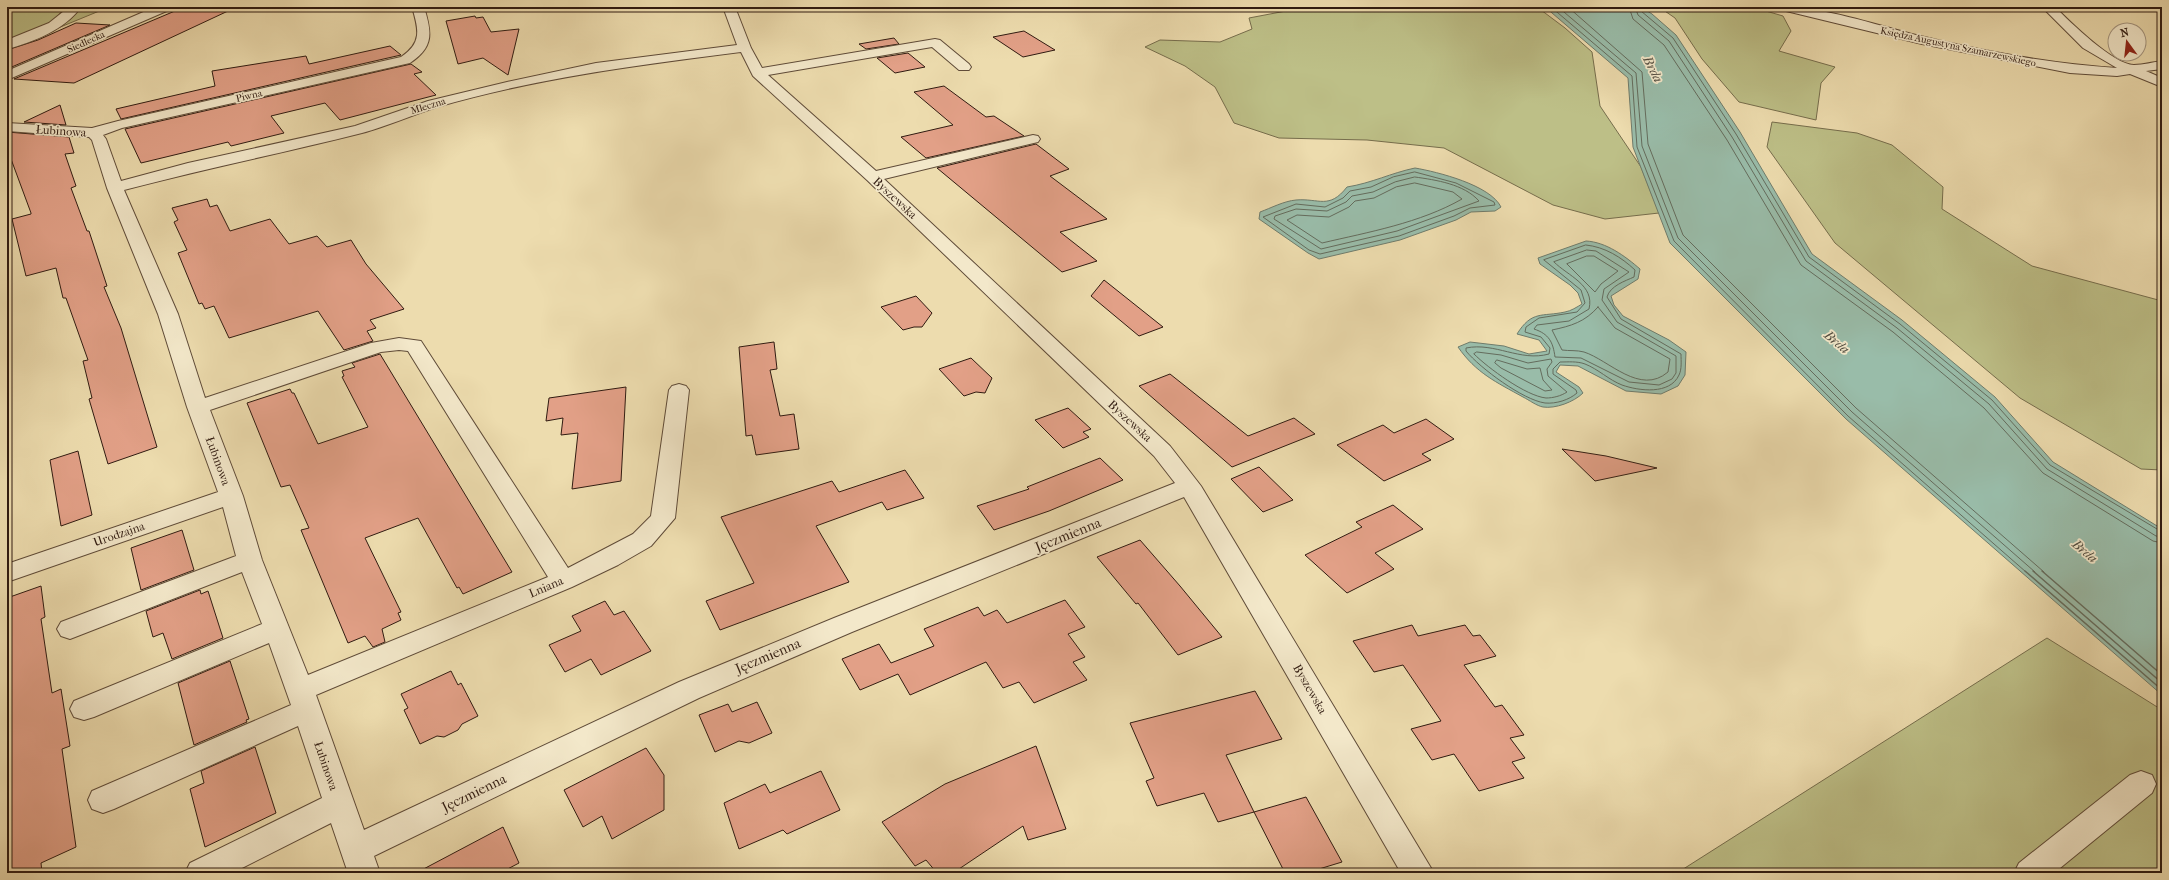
<svg xmlns="http://www.w3.org/2000/svg" width="2169" height="880" font-family="'IM FELL French Canon',serif">
  <rect width="100%" height="100%" fill="#eddcae"/>
  <filter id="stains"><feTurbulence type="fractalNoise" baseFrequency=".005" numOctaves="4"/><feColorMatrix values="0 0 0 0 .2 0 0 0 0 .09 0 0 0 0 .02 0 0 0 .5 -.17"/></filter>
  <radialGradient id="worn" r=".72"><stop offset=".6" stop-color="#630" stop-opacity="0"/><stop offset="1" stop-color="#630" stop-opacity=".3"/></radialGradient>
  <path fill="#bdbf87" stroke="#766d4c" d="M32,7H65L53,22L7,41V10Z
    M80,7H109L7,49L66,22L73,17Z
    M1307,7H1537L1565,28L1592,52L1600,106L1641,167L1659,213L1605,219L1553,205L1444,148L1367,140L1279,138L1234,123L1215,87L1185,66L1145,47L1160,40L1220,42L1252,29L1249,18Z
    M1659,7H1752L1783,16L1791,31L1779,51L1835,67L1821,83L1816,120L1739,102L1702,59L1675,18Z
    M1772,122L1857,133L1892,145L1943,187L1942,209L2032,266L2162,301V470L2141,469L2020,398L1835,243L1767,147Z
    M2047,638L2162,710V873H1677Z"/>
  <path fill="#99bca9" stroke="#6f7c6c" d="M1545,7H1641L1652,14L1676,35L1740,132L1812,254L1902,320L1995,397L2053,462L2162,529V695L1846,419L1670,243L1633,147L1628,78Z
    M1415,168C1438,172 1490,185 1501,207L1495,211L1471,212L1456,220L1400,240L1319,259L1308,253L1259,219L1260,212C1271,208 1284,201 1296,200C1319,198 1329,210 1347,187C1372,183 1391,173 1415,168Z
    M1586,241C1606,242 1625,256 1640,269L1638,279L1611,296L1614,305L1623,316L1669,340L1686,352L1685,375L1678,386L1661,394L1626,391L1578,366L1560,365L1556,372L1579,387L1583,393C1574,402 1555,409 1543,407C1537,406 1529,400 1523,397C1496,382 1476,373 1458,347L1470,342L1504,346L1529,354L1547,351L1539,340L1517,334C1532,310 1542,317 1565,312C1571,311 1577,307 1582,304L1578,293L1570,285L1540,264L1538,258Z"/>
  <g fill="none" stroke-linecap="round" stroke-linejoin="round">
    <path stroke="#646c5d" stroke-width="1" d="M1551,7L1632,76L1637,147L1674,241L1848,416L2026,572
      M1558,7L1636,73L1642,146L1678,238L1852,412L2035,572
      M1568,7L1642,72L1648,144L1683,235L1856,408L2044,572
      M1629,7L1633,19L1664,45L1727,140L1801,265L1893,332L1984,408L2043,473L2153,541L2162,543
      M1635,7L1638,15L1669,41L1732,137L1806,261L1897,328L1989,404L2047,469L2156,536L2162,537
      M1640,7L1641,11L1673,38L1736,134L1809,257L1900,324L1992,400L2050,465L2162,532
      M1415,172L1456,183L1494,202L1495,205L1470,208L1454,216L1399,236L1320,254L1309,250L1263,217L1296,204L1325,207L1343,198L1350,191L1371,187L1393,177Z
      M1415,177C1436,180 1464,184 1479,201L1397,231L1321,249L1274,219L1275,216L1296,209L1327,211L1346,202L1352,196L1373,192L1395,182Z
      M1415,183L1453,192L1462,199C1420,223 1369,232 1322,243L1287,220L1297,215L1329,217L1349,207L1355,201L1374,198L1396,187Z
      M1586,245C1605,247 1621,257 1635,270L1634,277C1625,281 1610,286 1607,297L1621,319L1681,354C1681,361 1682,369 1679,375C1670,395 1639,391 1622,385C1609,380 1598,369 1585,364C1577,361 1568,362 1560,362L1553,369V374L1576,390L1577,393C1569,400 1556,404 1545,403C1523,400 1480,368 1466,351V348C1495,342 1520,362 1549,354L1550,348L1541,337L1525,332L1526,327L1539,318L1577,312L1585,303L1581,290L1544,260Z
      M1587,250L1596,251L1629,272L1604,289L1602,300L1617,322L1676,356V373L1672,379L1659,385L1629,382L1581,358L1555,357C1553,342 1549,334 1534,329L1537,325L1569,321L1589,309C1595,285 1568,276 1554,262Z
      M1587,256H1594L1618,271L1601,284L1595,292L1567,264Z
      M1598,307L1615,328L1670,359L1668,372C1640,396 1609,360 1584,352C1577,350 1569,351 1562,350L1552,330C1571,326 1585,322 1598,307Z
      M1477,352L1501,355L1528,363L1551,359L1552,362L1547,369L1548,376L1567,392C1561,396 1553,398 1546,398C1526,396 1488,368 1474,354Z
      M1497,360L1527,369L1540,368L1543,380L1552,390L1545,391L1501,368L1495,363Z"/>
    <path stroke="#646c5d" stroke-width="1.5" d="M2025,571L2162,690
      M2033,571L2162,683
      M2042,571L2162,675"/>
  </g>
  <path fill="#e2a087" stroke="#301b11" d="M182,8L228,11L74,83L14,79Z
    M475,16L476,18L483,17L491,32L519,29L508,75L483,58L458,64L446,21Z
    M76,23L110,25L7,69V50L38,40Z
    M1024,31L1055,50L1023,57L993,37Z
    M894,38L899,44L866,49L859,44Z
    M390,46L401,55L121,119L116,109L215,86L212,71L306,56L309,64Z
    M908,53L925,67L895,73L877,58Z
    M411,64L422,72L414,74L436,95L340,120L325,103L271,116L284,133L231,146L228,142L141,163L125,129Z
    M944,86L986,117L994,116L1024,136L926,158L901,137L953,125L914,92Z
    M60,105L66,125L24,122Z
    M7,132L69,137L74,153L65,154L76,186L71,188L87,231H89L107,286L104,287L121,328L157,447L108,464L89,399L92,398L83,361L88,360L66,298H63L56,268L26,276L12,219L31,214V213L11,159L7,143Z
    M1036,144L1069,169L1050,176L1107,219L1060,232L1097,261L1062,272L937,168Z
    M207,199L210,207L217,205L230,231L270,219L289,244L317,236L327,247L351,240L366,264L404,309L370,320L376,328L367,331L373,341L344,350L318,311L229,338L214,306L205,309L202,303L199,304L178,253L187,250L174,222L178,220L172,208Z
    M1104,280L1163,327L1139,336L1091,296Z
    M916,296L932,313L922,327H914L903,330L881,307Z
    M774,342L777,369L770,370L780,416L794,414L799,449L756,455L752,435L746,436L739,347Z
    M380,354L512,572L463,594L459,587L457,588L418,518L365,538L401,612L398,613L401,620L382,629L385,642L373,647L365,636L348,643L301,530L309,528L290,485L281,487L247,403L290,389L292,393H294L318,444L368,427L342,377L344,376L342,371L355,367L352,363Z
    M971,358L992,378L985,393L976,392L964,396L939,369Z
    M1170,374L1248,436L1294,418L1315,434L1232,467L1139,386Z
    M626,387L621,481L572,489L578,433L561,435L563,418L546,421L549,398Z
    M1068,408L1091,429L1083,432L1089,437L1063,448L1035,420Z
    M1426,419L1454,439L1422,454L1431,460L1384,481L1337,445L1383,425L1394,433Z
    M1562,449L1606,456L1657,468L1595,481Z
    M78,451L92,515L61,526L50,460Z
    M1100,458L1123,480L1049,511L994,530L977,506L1029,489L1027,487Z
    M1259,467L1293,500L1263,512L1231,479Z
    M905,470L924,498L887,510L882,502L816,526L849,582L720,630L706,601L754,583L721,517L832,481L839,492Z
    M1393,505L1423,529L1375,553L1394,569L1347,593L1305,555L1362,527L1356,522Z
    M182,530L194,570L141,590L131,548Z
    M1140,540L1180,586L1222,637L1178,655L1138,603L1136,604L1097,557Z
    M41,586L45,617L41,619L52,693L61,689L70,746L62,749L76,847L41,863L42,873H7V598Z
    M200,590L201,594L208,591L223,638L172,659L163,633L153,637L146,611Z
    M1065,600L1085,627L1068,634L1085,657L1073,662L1087,680L1034,703L1019,682L1003,688L986,662L910,695L898,674L860,690L842,659L879,644L891,663L934,646L924,629L978,607L984,616L997,610L1007,623Z
    M605,601L614,615L624,611L651,651L601,675L591,659L565,672L549,645L581,631L572,616Z
    M1412,625L1418,636L1465,625L1473,636L1480,635L1496,656L1464,665L1495,707L1502,705L1524,735L1510,738L1525,758L1512,762L1524,778L1479,791L1454,754L1432,760L1411,729L1441,721L1403,665L1374,672L1353,641Z
    M230,661L249,719L246,720L247,722L194,745L178,683Z
    M451,671L458,685L461,683L478,716L462,724L458,730L444,737L437,736L420,744L404,710L408,708L401,694Z
    M1255,691L1282,739L1226,755L1254,812L1218,822L1204,793L1157,806L1146,781L1154,778L1130,723Z
    M757,702L772,733L749,743L739,741L715,752L699,715L728,704L732,712Z
    M1036,746L1066,829L1028,840L1023,826L953,873H937L926,860L915,866L882,822L945,784Z
    M255,747L276,813L205,847L190,789L204,783L201,771Z
    M646,748L664,775V810L612,839L602,816L583,827L564,790Z
    M821,771L840,810L787,834L783,830L739,849L724,803L765,784L770,793Z
    M1306,797L1342,862L1306,873H1285L1254,812Z
    M503,827L519,863L500,873H416Z"/>
  <g fill="none" stroke-linecap="round" stroke-linejoin="round">
    <g stroke="#5f4b38" stroke-width="2">
      <path id="minor" d="M7,7H17L15,10L7,12Z
        M69,7H81C65,30 33,42 7,49V40L49,23Z
        M155,7H171L169,10L7,80V71Z
        M412,7H424C432,33 434,47 410,63L122,128L103,135L106,139L121,181L188,163L355,126L428,101L507,82L596,63L737,45L723,7H735L751,48L762,68L935,39L940,40L969,64L971,67L969,70H959L932,47L768,75L876,171L1033,135L1038,136L1040,139L1038,142L884,179L1170,446L1201,486L1434,873H1401L1184,497L852,632L699,698L374,856L380,873H348L331,823L232,873H185L190,863L322,798L298,726L114,809L103,813L92,809L88,800L92,791L291,705L269,643L94,717L84,720L74,717L70,709L74,701L262,624L242,572L70,639L61,636L57,629L61,622L236,556L223,507L7,582V564L218,492L187,407L158,314L107,188L92,140L89,137L7,131V123L92,128L118,121L401,57C422,43 419,30 412,7ZM741,52L753,76L867,180L1154,456L1175,483L834,618L679,682L364,830L316,695L572,587L618,565L651,546L675,518L689,390L686,386L679,384L672,386L669,390L651,516L633,534L568,568L421,341L399,338L371,343L205,398L178,314L124,190C203,169 283,153 362,133C388,126 412,115 437,107C536,78 639,65 741,52ZM399,350L408,351L548,577L308,675L262,560L243,496L210,410L381,352Z
        M1780,7C1824,7 1873,24 1916,35C1982,51 2050,64 2117,68L2083,48L2042,7H2055C2070,22 2114,65 2134,65C2143,65 2153,62 2162,61V69L2146,71L2162,78V87L2130,74L2117,76L2070,73L1922,44L1782,10Z
        M2141,771L2152,775L2156,784L2152,793L2054,873H2014L2019,863L2130,775Z"/>
    </g>
    <use href="#minor" fill="#f3e8ca" fill-rule="evenodd"/>
  </g>
  <g text-anchor="middle" dominant-baseline="central" stroke-width="3.5" stroke-linejoin="round" paint-order="stroke">
    <g font-size="10" fill="#301b11" stroke="#f3e8ca">
      <text transform="translate(86 42) rotate(-24)">Siedlecka</text>
      <text transform="translate(1958 47) rotate(12)">Księdza Augustyna Szamarzewskiego</text>
      <text transform="translate(249 96) rotate(-13)">Piwna</text>
      <text transform="translate(428 106) rotate(-17)">Mleczna</text>
    </g>
    <g font-size="12" fill="#301b11" stroke="#f3e8ca">
      <text transform="translate(61 131) rotate(4)">Łubinowa</text>
      <text transform="translate(895 198) rotate(43)">Byszewska</text>
      <text transform="translate(1130 421) rotate(43)">Byszewska</text>
      <text transform="translate(218 461) rotate(70)">Łubinowa</text>
      <text transform="translate(119 534) rotate(-19)">Urodzajna</text>
      <text transform="translate(546 587) rotate(-23)">Lniana</text>
      <text transform="translate(1310 689) rotate(60)">Byszewska</text>
      <text transform="translate(326 766) rotate(71)">Łubinowa</text>
    </g>
    <g font-size="13" font-style="italic" fill="#504b3f" stroke="#f3e8ca">
      <text transform="translate(1653 69) rotate(63)">Brda</text>
      <text transform="translate(1837 342) rotate(40)">Brda</text>
      <text transform="translate(2085 551) rotate(40)">Brda</text>
    </g>
    <g font-size="14" fill="#301b11" stroke="#f3e8ca">
      <text transform="translate(1068 535) rotate(-22)">Jęczmienna</text>
      <text transform="translate(768 656) rotate(-23)">Jęczmienna</text>
      <text transform="translate(474 793) rotate(-26)">Jęczmienna</text>
    </g>
  </g>
  <rect width="2169" height="880" fill="none" stroke="#eddcae" stroke-width="24"/>
  <rect x="8" y="8" width="2153" height="864" fill="none" stroke="#301b11" stroke-width="2"/>
  <rect x="12" y="12" width="2145" height="856" fill="none" stroke="#301b11"/>
  <g transform="translate(2127 42) rotate(345)"><circle r="19" fill="#f3e8ca" stroke="#a59680"/>
  <path d="M0-3L7 15L0 10L-7 15Z" fill="#8f2418"/>
  <text y="-6" font-size="11" font-weight="bold" text-anchor="middle" fill="#301b11">N</text>
  </g>
  <rect width="100%" height="100%" filter="url(#stains)"/>
  <rect width="100%" height="100%" fill="url(#worn)"/>
</svg>
